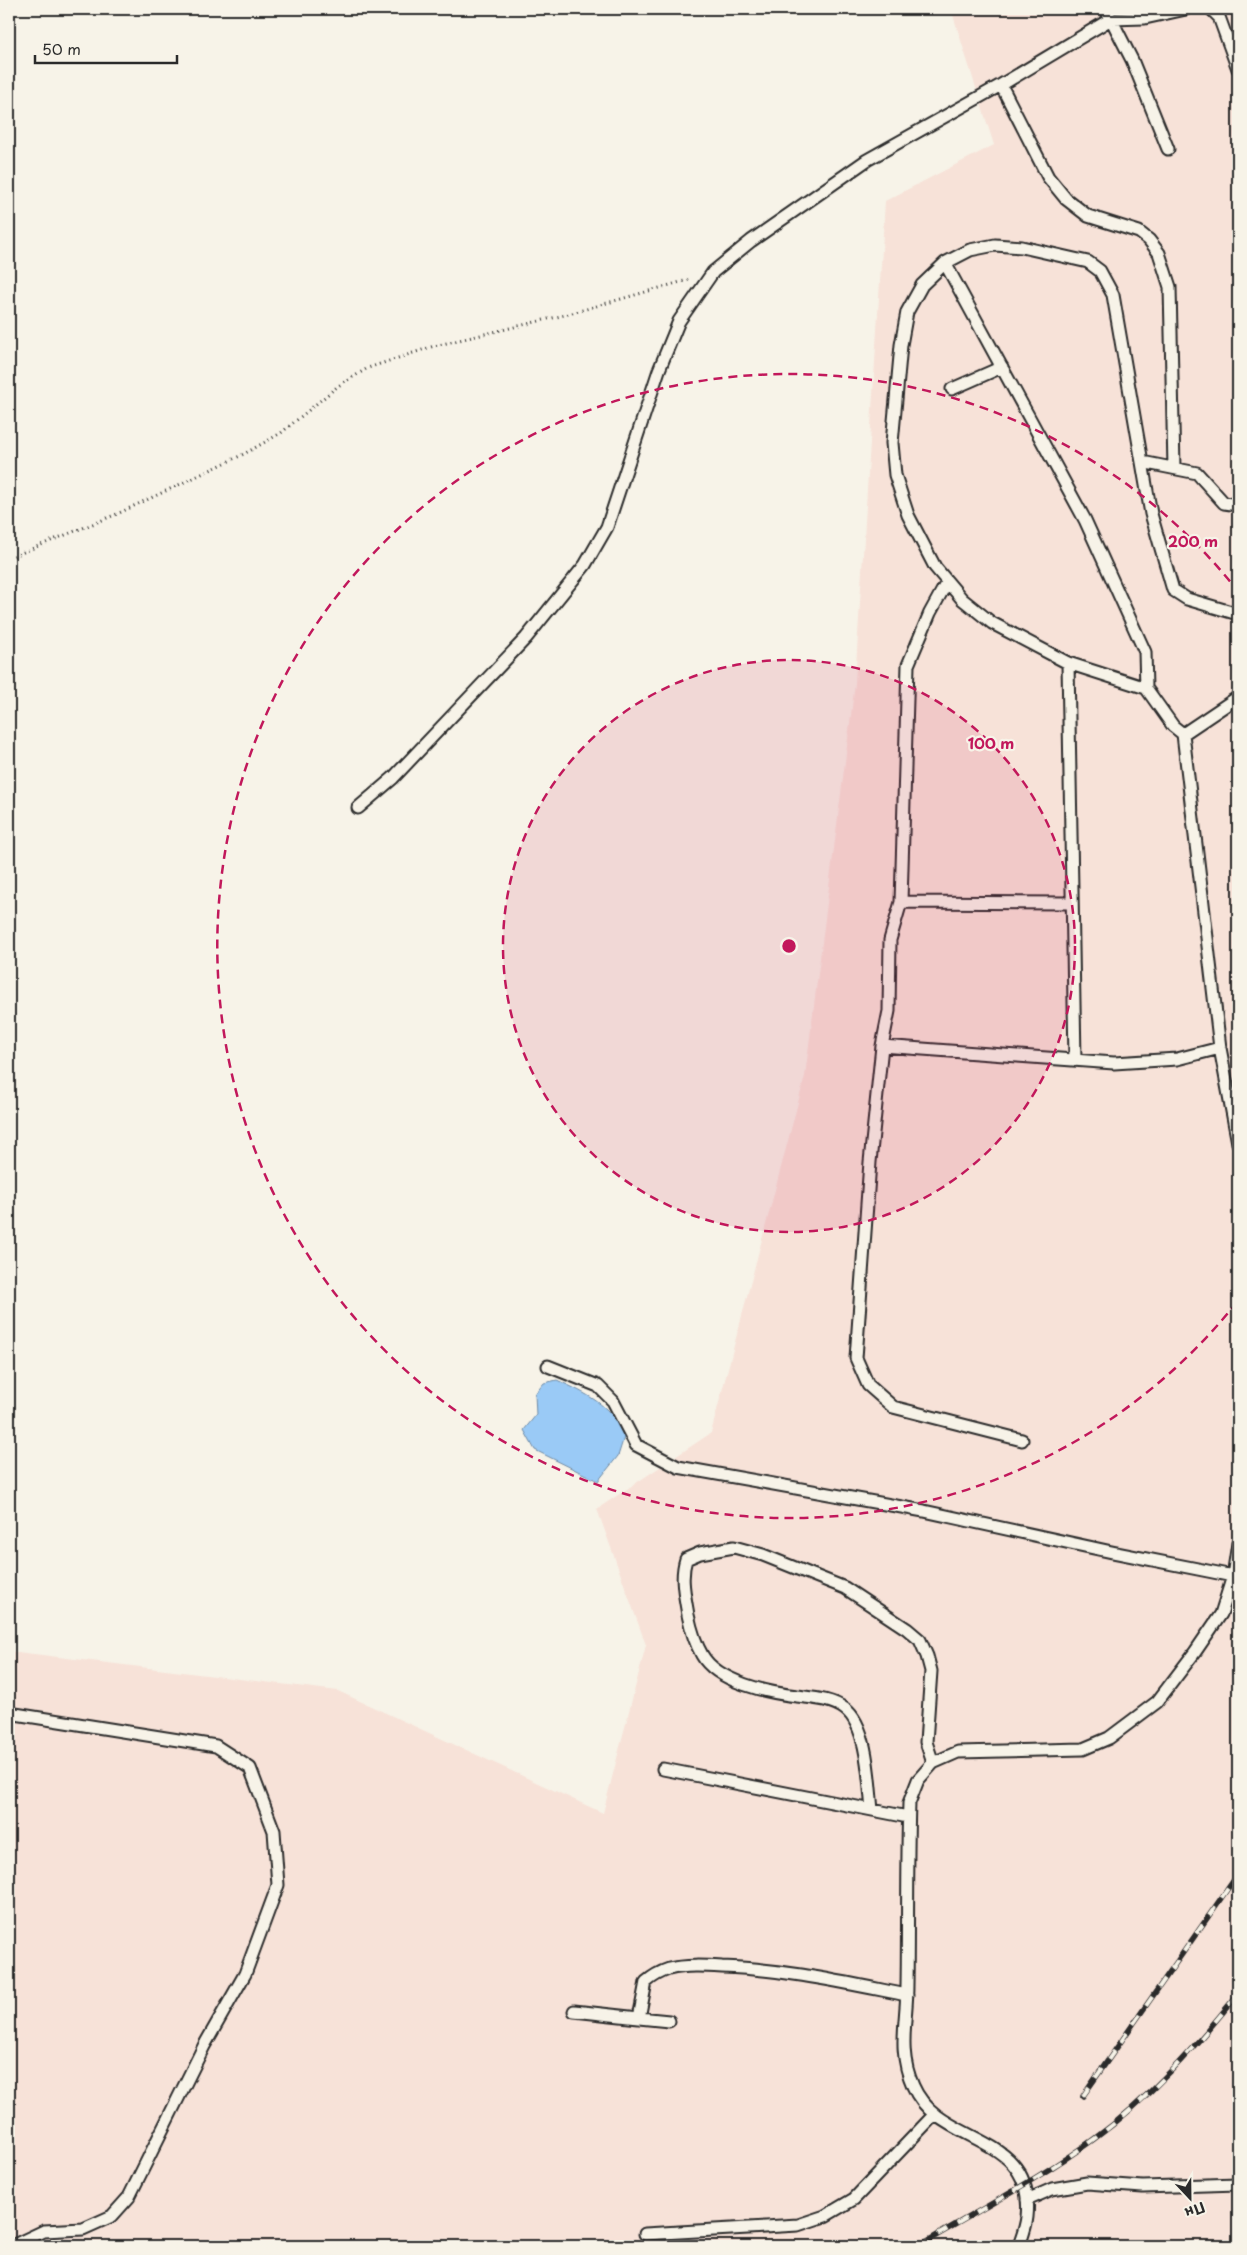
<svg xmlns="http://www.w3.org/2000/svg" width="1247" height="2255" font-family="'Playpen Sans',sans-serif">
  <rect width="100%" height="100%" fill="#f7f3e8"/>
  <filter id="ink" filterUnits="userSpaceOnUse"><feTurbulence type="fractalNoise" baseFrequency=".02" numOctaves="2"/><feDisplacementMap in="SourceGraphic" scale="10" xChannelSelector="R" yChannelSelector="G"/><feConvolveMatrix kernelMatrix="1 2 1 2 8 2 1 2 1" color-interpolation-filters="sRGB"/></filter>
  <g filter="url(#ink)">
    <path fill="#f7e2d8" d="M951,9H1238V2246H9V1651L338,1691L603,1813L646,1645L597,1509L711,1433L805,1076L855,683L885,201L994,145Z"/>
    <path fill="#9acaf6" stroke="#6e8aa5" d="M557,1380C587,1394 609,1404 625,1434L618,1456L598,1481L535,1450L524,1430L536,1415L535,1394L544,1383Z"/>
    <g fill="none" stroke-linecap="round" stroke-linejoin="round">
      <g stroke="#2b2b2b" stroke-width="15">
        <path id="service" d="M1106,9L1132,60L1168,149
          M1211,9L1219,17L1238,69
          M1001,85L1048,177L1066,199L1088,216L1139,232L1149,240L1159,253L1170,287L1174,468
          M945,263L1085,520L1145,652L1146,688
          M952,389L1002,367
          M1142,462L1197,473L1224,503L1238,505
          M1238,614L1187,599L1173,590L1151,514L1113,295L1100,271L1088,262L1022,247L995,245L970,250L945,263L922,285L907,312L901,345L892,443L895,475L908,515L935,567L962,599L992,623L1068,663L1146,688L1173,726L1183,734L1220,1048L1238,1143
          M1068,663L1075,1060
          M1183,734L1238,697
          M358,808L393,778L526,638L585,565L607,527L659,370L679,321L713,272L751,241L867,160L1001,85L1111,19L1145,18L1186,9
          M901,902L908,665L930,613L947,582
          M882,1046L1114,1063L1177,1059L1220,1048
          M548,1366L598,1386L613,1401L636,1445L678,1467L924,1511L1112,1552L1233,1576
          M1022,1440L893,1407L868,1385L856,1358L870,1162L882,1046L889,1011L890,940L901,902L1072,903
          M9,1713L216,1746L250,1768L274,1831L278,1885L245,1974L204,2046L129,2197L112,2216L83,2229L44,2231L12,2246
          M663,1769L908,1817
          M872,1810C869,1783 868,1726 845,1709C832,1699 813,1698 797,1696C769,1693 717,1682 702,1655C695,1643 691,1629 688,1615C685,1596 680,1578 686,1559L700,1553L734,1547L763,1555L845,1588L907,1629L920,1640L927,1656L931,1671L926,1742L933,1763
          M574,2011L639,2018L646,1982C653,1976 660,1972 669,1969C686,1965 704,1966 722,1967C784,1969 846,1983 907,1995
          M639,2018L669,2021
          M1027,2200L1052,2189L1087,2183L1143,2187L1238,2184
          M645,2234L798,2225L825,2216L854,2199L934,2115
          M1019,2246C1022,2237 1026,2227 1027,2217C1036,2131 939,2147 913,2086C897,2050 907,2022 907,1985C908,1925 907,1864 909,1803L918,1780L933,1763L958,1752L1083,1749L1109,1738L1157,1702L1195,1652L1221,1614L1233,1576L1238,1543"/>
      </g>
      <path stroke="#2b2b2b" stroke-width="3" stroke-dasharray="1 4" stroke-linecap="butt" d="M9,558L117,514L244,454L281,433L338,386L368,368L434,346L565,315L691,279"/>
      <use href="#service" stroke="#f7f3e8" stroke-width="11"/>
      <g stroke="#2b2b2b" stroke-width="5.5">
        <path id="rail" d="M1083,2096L1238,1874
          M919,2246C977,2211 1039,2179 1094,2139C1149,2099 1195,2047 1238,1994"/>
      </g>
      <use href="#rail" stroke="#f7f3e8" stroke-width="4" stroke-dasharray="11" stroke-linecap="butt"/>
    </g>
  </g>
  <circle cx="789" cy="946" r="286" fill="#c2185b" fill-opacity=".12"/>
  <g fill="none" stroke="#c2185b" stroke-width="2.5" stroke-dasharray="9 6">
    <circle cx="789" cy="946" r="286"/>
    <path d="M1237 1302A572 572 0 1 1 1237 590"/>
  </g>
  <circle cx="789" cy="946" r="8" fill="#c2185b" stroke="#f7f3e8" stroke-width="2.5"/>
  <g font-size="15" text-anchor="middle" font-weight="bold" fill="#c2185b" stroke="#f7f3e8" stroke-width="4.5" stroke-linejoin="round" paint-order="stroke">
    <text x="1193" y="547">200 m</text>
    <text x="991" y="749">100 m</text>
  </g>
  <rect width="1247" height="2255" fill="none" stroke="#f7f3e8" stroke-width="30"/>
  <rect x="15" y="15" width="1217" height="2225" fill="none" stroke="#2b2b2b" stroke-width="2" filter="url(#ink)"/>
  <g transform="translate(1190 2198) rotate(158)" stroke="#f7f3e8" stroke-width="4" paint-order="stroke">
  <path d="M0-4L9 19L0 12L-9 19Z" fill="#2b2b2b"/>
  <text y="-8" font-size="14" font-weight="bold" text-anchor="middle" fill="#2b2b2b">Пн</text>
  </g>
  <path d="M35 55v8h142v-8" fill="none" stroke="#2b2b2b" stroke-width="2.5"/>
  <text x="42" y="55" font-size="15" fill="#2b2b2b" stroke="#f7f3e8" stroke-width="4" paint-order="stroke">50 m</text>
</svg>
